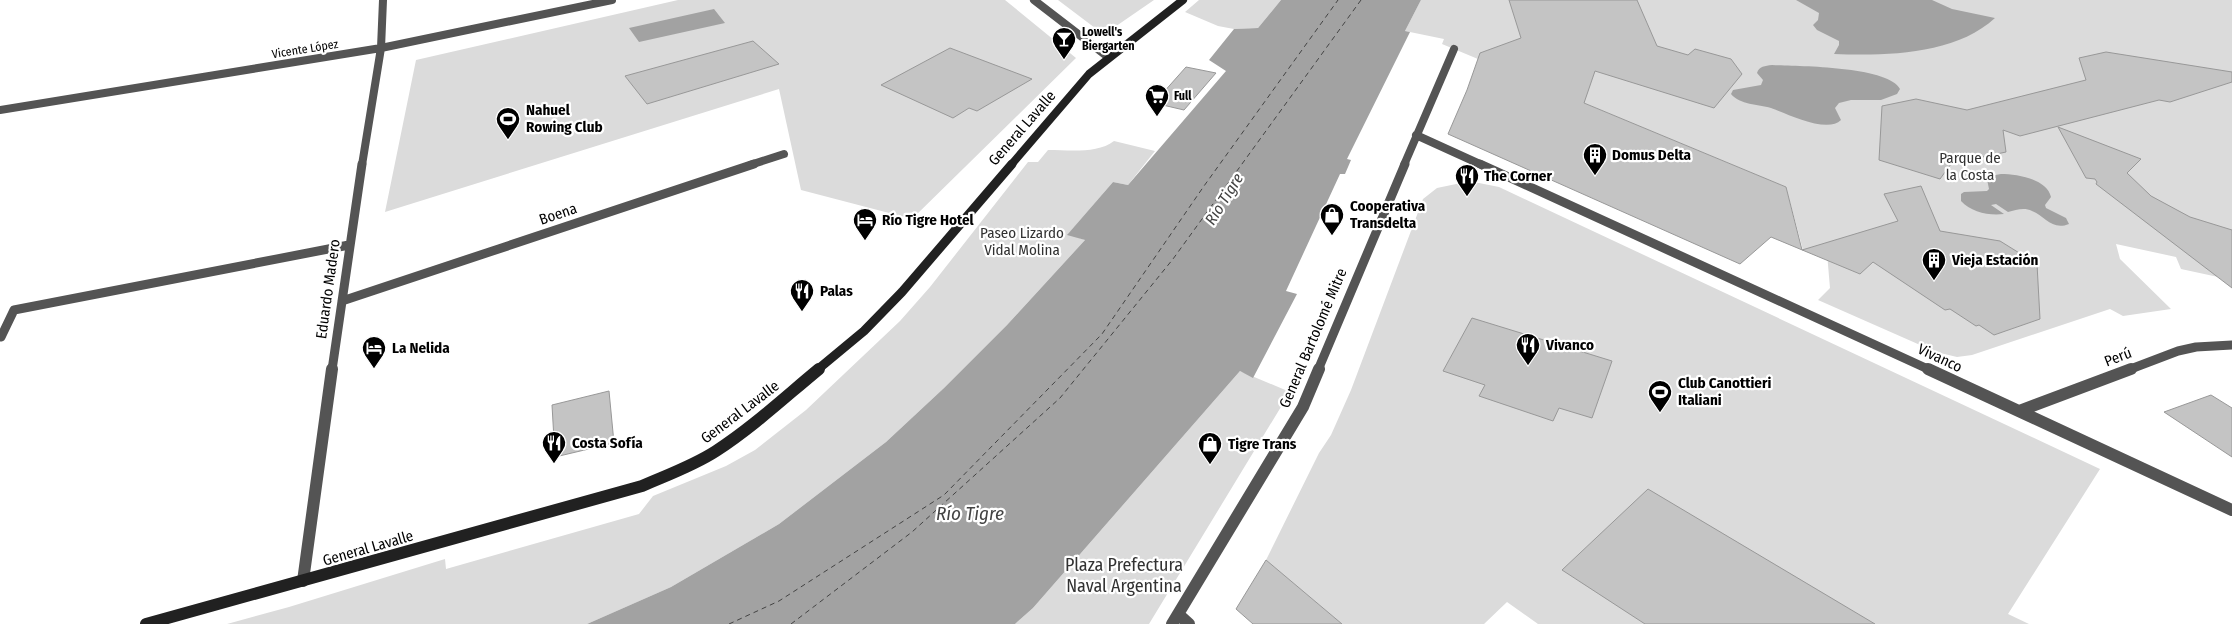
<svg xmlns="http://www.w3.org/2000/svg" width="2232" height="624" font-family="'Fira Sans Condensed',sans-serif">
  <rect width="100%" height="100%" fill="#fff"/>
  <path fill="#dbdbdb" d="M678,0H1005L1076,58L912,219L801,190L779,89L385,212L416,60Z
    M1058,0H1154L1109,31H1099Z
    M1199,0H1281L1258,28L1234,29L1218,26L1185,12Z
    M1421,0H2232V280L2181,269L2176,257L2116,244L2120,259L2171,309L2123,316L2110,309L1972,355L1957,357L1936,352L1818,300L1830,288L1827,253L1803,250L1786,187L1442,44L1444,39L1405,31Z
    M1114,141L1155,151L1128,185L1113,182L1068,234L1085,240L1007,325L944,388L886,442L779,524L671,587L587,624H227L289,607L445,559L446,569L639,514L653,496L726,466L755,450L806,410L900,321L930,287L1028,162H1038L1048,150C1069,150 1097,154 1114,141Z
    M1461,183H1479L1499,187L2100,469L2008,614L2029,624H1538L1507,602L1484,624H1342L1266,560L1319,453L1331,435L1351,390L1423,199L1437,188Z
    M1240,371L1290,392L1149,624H1015L1033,608Z"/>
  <path fill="#a2a2a2" d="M1281,0H1421L1405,31L1410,32L1347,159L1351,160L1345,174H1340L1286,291L1297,294L1253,378L1240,371L1033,608L1015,624H587L671,587L779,524L886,442L944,388L1007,325L1085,240L1067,235L1113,182L1128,185L1226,71L1209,60L1234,29L1258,28Z
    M1796,0H1932L1952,9L1995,18C1955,55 1886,56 1834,54L1839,45V41L1817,30L1813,25L1818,20L1819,13Z
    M714,9L725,23L639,42L629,28Z
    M1772,65C1796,66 1889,66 1900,89L1897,94L1881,100H1851L1839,103L1835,108L1841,120C1827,134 1786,113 1771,108C1758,104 1740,105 1731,94L1733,90L1761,85L1763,80L1757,73C1759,66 1765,66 1772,65Z
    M2001,174C2017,174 2047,179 2051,197L2045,205L2046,208L2066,218L2069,224C2052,231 2045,216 2032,211C2024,207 2016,210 2008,212L1996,204L1991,205L2004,214C1989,216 1971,212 1961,201V194L1964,192L1987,191L1989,189L1987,179L1990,176Z"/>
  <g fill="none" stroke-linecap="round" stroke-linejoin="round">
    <path stroke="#434343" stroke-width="1" stroke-dasharray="5 4" stroke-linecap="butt" d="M729,624L779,601L944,495L1102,334L1204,186L1338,0
      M791,624L912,532L1060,398L1173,259L1361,0"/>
  </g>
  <path fill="#c4c4c4" stroke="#989898" d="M1509,0H1637L1657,46L1688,55L1695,49L1731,59L1742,74L1714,108L1595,71L1584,103L1786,187L1802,250L1898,221L1884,194L1921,186L1940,231L2000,241L2037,264L2040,319L1994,335L1979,325L1976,326L1950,309L1945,310L1873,262L1860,274L1771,237L1740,264L1448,134L1467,90L1480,53L1521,38Z
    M753,41L779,64L647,104L625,76Z
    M950,48L1032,79L977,111L969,108L953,118L881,85Z
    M2106,52L2232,72V82L2170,102L2159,100L2020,136L2003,130L2006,152L1969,160L1956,157L1940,179L1879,160L1882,106L1916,99L1967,110L2086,80L2079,58Z
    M1186,67L1216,73L1184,110L1154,103Z
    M2058,127L2141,159L2127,173L2151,196L2190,217L2232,230V288L2096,184L2097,182L2095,179L2086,178Z
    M1472,318L1612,361L1592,418L1559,408L1553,421L1479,396L1485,385L1443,371Z
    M609,391L614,443L555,457L552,405Z
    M2211,395L2232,408V457L2164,412Z
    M1648,489L1875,624H1645L1562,570Z
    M1266,560L1342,624H1253L1236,609Z"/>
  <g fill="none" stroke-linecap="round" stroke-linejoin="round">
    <path stroke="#545454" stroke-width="8" d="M1034,0L1108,57
      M0,110L381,48L612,0
      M1416,135L1482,165
      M362,165L381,48L383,0
      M750,165L784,154
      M1404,165L1454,49"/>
    <path stroke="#545454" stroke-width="9" d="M1480,164L1930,370
      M342,301L754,164
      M1,337L14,310L349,245
      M332,370L362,164
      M1318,370L1405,164
      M2128,370L2178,351L2196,347L2232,345"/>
    <path stroke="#545454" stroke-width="12" d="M1928,369L2232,510
      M2019,411L2131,369
      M303,581L332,369
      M1178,614L1189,624
      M1172,624L1303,407L1319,369"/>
    <path stroke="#212121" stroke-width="8" d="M1011,165L1089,74L1183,0"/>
    <path stroke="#212121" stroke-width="9" d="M817,370L864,331L902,292L1012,164"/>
    <path stroke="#212121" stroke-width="12" d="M146,624L642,486C667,475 693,466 716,451C753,427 785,397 819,369"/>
  </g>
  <defs>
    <g id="bar-pin" transform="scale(1.25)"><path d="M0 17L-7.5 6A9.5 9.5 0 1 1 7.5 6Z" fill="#000" stroke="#fff"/><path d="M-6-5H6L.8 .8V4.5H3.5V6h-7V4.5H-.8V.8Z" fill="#fff"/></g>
    <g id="supermarket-pin" transform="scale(1.25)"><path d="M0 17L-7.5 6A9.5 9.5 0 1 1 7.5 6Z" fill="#000" stroke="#fff"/><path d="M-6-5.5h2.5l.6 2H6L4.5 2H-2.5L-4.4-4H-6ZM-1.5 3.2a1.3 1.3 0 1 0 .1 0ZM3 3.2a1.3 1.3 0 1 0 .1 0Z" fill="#fff"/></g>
    <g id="stadium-pin" transform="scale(1.25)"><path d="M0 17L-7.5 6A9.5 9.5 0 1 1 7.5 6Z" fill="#000" stroke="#fff"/><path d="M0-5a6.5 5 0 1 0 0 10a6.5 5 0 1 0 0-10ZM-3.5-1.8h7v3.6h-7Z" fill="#fff"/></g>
    <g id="building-pin" transform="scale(1.25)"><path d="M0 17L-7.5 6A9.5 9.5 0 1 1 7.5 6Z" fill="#000" stroke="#fff"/><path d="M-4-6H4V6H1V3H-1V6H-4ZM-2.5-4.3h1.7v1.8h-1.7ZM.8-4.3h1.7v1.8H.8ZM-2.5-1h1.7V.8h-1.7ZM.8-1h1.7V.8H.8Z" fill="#fff"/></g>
    <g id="restaurant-pin" transform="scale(1.25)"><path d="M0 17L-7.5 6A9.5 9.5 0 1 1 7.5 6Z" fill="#000" stroke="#fff"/><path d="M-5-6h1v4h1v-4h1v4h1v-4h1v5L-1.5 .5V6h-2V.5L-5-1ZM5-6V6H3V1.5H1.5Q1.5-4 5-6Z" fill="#fff"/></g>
    <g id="shop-pin" transform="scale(1.25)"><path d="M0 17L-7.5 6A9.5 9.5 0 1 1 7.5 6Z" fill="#000" stroke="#fff"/><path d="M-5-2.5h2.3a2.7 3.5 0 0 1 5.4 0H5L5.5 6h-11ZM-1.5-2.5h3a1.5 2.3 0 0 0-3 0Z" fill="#fff"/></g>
    <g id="hotel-pin" transform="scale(1.25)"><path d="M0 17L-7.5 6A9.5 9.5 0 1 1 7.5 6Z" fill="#000" stroke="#fff"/><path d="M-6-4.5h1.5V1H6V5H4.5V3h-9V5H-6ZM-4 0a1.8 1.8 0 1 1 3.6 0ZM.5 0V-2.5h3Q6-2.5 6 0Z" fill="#fff"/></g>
  </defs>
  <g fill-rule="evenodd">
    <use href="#bar-pin" x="1064" y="39"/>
    <use href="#supermarket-pin" x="1157" y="96"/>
    <use href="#stadium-pin" x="508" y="119"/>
    <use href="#building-pin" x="1595" y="155"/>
    <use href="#restaurant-pin" x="1467" y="176"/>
    <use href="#shop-pin" x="1332" y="215"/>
    <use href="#hotel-pin" x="865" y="220"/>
    <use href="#building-pin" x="1934" y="260"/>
    <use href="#restaurant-pin" x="802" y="291"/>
    <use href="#restaurant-pin" x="1528" y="345"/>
    <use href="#hotel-pin" x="374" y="348"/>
    <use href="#stadium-pin" x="1660" y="392"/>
    <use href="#restaurant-pin" x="554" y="443"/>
    <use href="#shop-pin" x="1210" y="444"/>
  </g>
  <g text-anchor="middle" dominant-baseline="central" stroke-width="4.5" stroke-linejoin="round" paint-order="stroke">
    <g font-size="12" font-weight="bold" fill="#000" stroke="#fff" text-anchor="start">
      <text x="1082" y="32">Lowell's<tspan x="1082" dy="14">Biergarten</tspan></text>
      <text x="1174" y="96">Full</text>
    </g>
    <g font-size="12" fill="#000" stroke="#fff">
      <text transform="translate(305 49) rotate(-9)">Vicente López</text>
    </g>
    <g font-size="15" font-weight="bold" fill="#000" stroke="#fff" text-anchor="start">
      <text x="526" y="110">Nahuel<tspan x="526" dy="17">Rowing Club</tspan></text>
      <text x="1612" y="155">Domus Delta</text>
      <text x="1484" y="176">The Corner</text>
      <text x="1350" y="206">Cooperativa<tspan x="1350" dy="17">Transdelta</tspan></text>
      <text x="882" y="220">Río Tigre Hotel</text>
      <text x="1952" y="260">Vieja Estación</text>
      <text x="820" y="291">Palas</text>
      <text x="1546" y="345">Vivanco</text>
      <text x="392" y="348">La Nelida</text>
      <text x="1678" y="383">Club Canottieri<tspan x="1678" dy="17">Italiani</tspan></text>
      <text x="572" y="443">Costa Sofía</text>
      <text x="1228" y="444">Tigre Trans</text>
    </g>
    <g font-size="15" fill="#000" stroke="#fff">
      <text transform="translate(1022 128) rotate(-49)">General Lavalle</text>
      <text transform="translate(558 214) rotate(-19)">Boena</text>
      <text transform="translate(328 289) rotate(-82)">Eduardo Madero</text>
      <text transform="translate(1313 338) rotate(-67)">General Bartolomé Mitre</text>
      <text transform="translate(2118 357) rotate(-21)">Perú</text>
      <text transform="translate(1940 358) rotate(25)">Vivanco</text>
      <text transform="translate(740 412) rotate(-37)">General Lavalle</text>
      <text transform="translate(368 548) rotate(-16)">General Lavalle</text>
    </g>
    <g font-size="15" fill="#323232" stroke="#fff">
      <text x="1970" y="158">Parque de<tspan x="1970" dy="17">la Costa</tspan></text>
      <text x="1022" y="233">Paseo Lizardo<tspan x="1022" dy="17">Vidal Molina</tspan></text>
    </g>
    <g font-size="16" font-style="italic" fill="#434343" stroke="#fff">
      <text transform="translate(1224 199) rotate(-58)">Río Tigre</text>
    </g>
    <g font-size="18" fill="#323232" stroke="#fff">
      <text x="1124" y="565">Plaza Prefectura<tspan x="1124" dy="21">Naval Argentina</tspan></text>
    </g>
    <g font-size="19" font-style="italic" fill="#434343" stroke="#fff">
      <text x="970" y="513">Río Tigre</text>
    </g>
  </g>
</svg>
